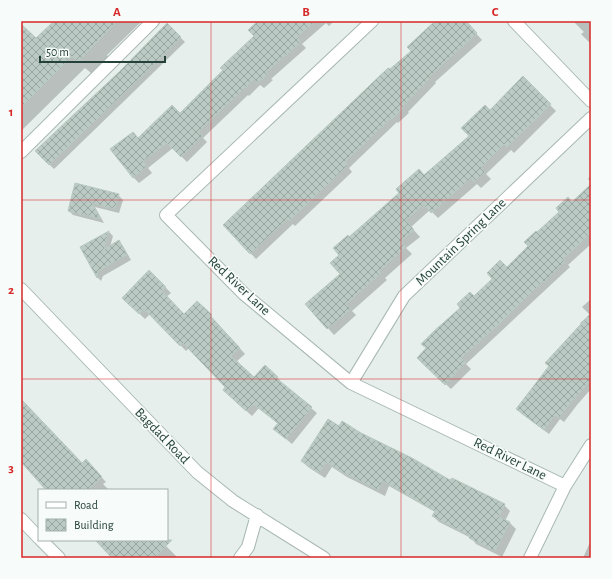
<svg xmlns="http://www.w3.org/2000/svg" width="612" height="579" font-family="'Alegreya Sans',sans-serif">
  <defs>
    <pattern id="building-cross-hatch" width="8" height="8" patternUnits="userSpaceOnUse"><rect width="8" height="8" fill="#bbcac4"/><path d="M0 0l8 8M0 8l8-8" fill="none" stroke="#98a6a0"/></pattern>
  </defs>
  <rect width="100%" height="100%" fill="#e6efeb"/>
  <path fill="#0003" d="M56,21H142L107,55L108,57L91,73L85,68L21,131V34L36,40Z
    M260,21H334L329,26L326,23L302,44L306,48L271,79L273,80L264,88L260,85L249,96L248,95L203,138L207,142L187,162L173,148L148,168L152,173L139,183L133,177L138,139L180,114L224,70L255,36Z
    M437,21H465L482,40L435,82L436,83L408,112L409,113L398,123L397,122L349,168L352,172L295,226L293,224L256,259L224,225L412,51Z
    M573,21H591V44L581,34L584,32Z
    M167,24L185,42L54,169L36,151L120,73Z
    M523,78L556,111L514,153L511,150L486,174L491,179L481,188L477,184L438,218L430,210L411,227L420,237L406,248L412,254L385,278L387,280L352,311L356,315L334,335L307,304L341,274L340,255L349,238L425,176L471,136L490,111Z
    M591,175V182L588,179Z
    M76,184L118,195L123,200L119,213L95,207L104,223L73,215L69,211Z
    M591,186V244L568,265L570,267L466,364L471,369L451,389L418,358L474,297L507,268L530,246L537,234Z
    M109,232L113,236L110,247L119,242L123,246L131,260L103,276L101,281L97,277L81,248Z
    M149,271L171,293L166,297L184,315L203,307L245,354L236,362L254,378L277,377L282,383V384L317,413L292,444L274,429L278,424L259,408L252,416L229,395L226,387L189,348L186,351L150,314L145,319L123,298Z
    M591,299V389L577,405L564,422L560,419L549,434L522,414L582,325L580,323L590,315L582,307Z
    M21,400L82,464L90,465L106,482L103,484L109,490H47L21,461Z
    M339,427L360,434L451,482L504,505L510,511L505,521L510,523L516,529L502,557L476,544L471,538L439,522L433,516L435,512L389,486L385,496L347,477L332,467L325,478L308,467L302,461Z
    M97,540H160L178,558H115Z
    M591,540V558H583Z"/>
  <path fill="url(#building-cross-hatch)" stroke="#b8c9c2" d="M54,21H117L78,62L72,56L21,107V24L36,38Z
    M258,21H316L297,37L301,42L266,72L268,74L257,83L254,79L198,132L202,136L181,157L167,143L143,161L147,166L133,178L110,149L133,132L138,138L172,105L180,113L223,70L220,68L254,36L248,30Z
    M435,21H466L477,33L430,76L431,77L403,106L404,107L392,119L391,118L345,162L348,165L289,221L287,219L250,254L223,225L388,68L390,69L411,51L407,47Z
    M167,23L181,37L148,70L49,165L35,151L119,72Z
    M523,76L551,104L507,147L504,144L481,167L485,172L474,182L471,178L431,213L424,204L406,220L414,230L401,241L406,247L379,271L381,273L346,304L351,309L327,329L305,304L340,274L330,263L339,255L333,248L348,235L349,237L399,193L396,189L419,169L424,175L469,136L461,128L485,105L490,110Z
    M75,183L119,194L115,209L92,203L101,219L68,211Z
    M591,184V233L563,259L565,261L544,282L543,281L499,324L461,358L466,362L445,385L417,358L426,348L421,344L434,331L460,308L457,304L470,292L474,296L492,279L487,273L500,260L507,267L528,246L524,242L536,231L537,232L559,212L556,208L568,197L572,202Z
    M109,231L104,249L119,240L127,255L98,271L97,278L80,247Z
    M149,270L166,287L162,291L184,314L197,301L212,315L210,316L240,348L231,356L254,377L265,365L278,377L276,378L312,407L286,439L273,429L278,423L253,404L246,411L223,390L225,387L183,343L180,346L144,309L139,314L122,298Z
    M591,313V380L572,401L559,418L555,415L544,430L516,409L549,366L545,363Z
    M21,399L82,463L86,459L102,477L88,490H46L21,462Z
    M328,419L339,426L342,421L361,433L412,458L450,480L452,478L505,504L499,517L510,522L495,551L469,538L470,536L432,516L435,511L383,481L378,490L340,471L326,462L319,473L301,461Z
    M95,540H172L154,558H112Z"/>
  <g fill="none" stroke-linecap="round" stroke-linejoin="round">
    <g stroke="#a8b8b2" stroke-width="14">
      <path id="minor" d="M372,21L166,215L244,294L351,383L565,486
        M514,21L591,101
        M21,152L153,21
        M21,289L197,472L233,501L324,558
        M351,383L404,296L591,118
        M21,519L39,538
        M41,540L59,558
        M240,558L248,547L257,515
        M530,558L565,486L591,445"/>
    </g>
    <use href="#minor" stroke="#fff" stroke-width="12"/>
  </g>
  <path fill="none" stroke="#d62828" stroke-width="1" stroke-opacity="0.55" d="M211,21V558M401,21V558M21,200H591M21,379H591"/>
  <g text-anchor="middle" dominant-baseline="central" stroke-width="3.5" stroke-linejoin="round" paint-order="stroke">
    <g font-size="14" fill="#24423a" stroke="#f7fbf9">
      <text transform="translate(461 242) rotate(-44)">Mountain Spring Lane</text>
      <text transform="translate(239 286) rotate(43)">Red River Lane</text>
      <text transform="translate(162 436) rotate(46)">Bagdad Road</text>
      <text transform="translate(510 459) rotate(26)">Red River Lane</text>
    </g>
  </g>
  <rect width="612" height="579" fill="none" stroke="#f7fbf9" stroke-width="44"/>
  <rect x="38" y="489" width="130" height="52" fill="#f7fbf9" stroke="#a3b1ad"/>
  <rect x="46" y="502" width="20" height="6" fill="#ffffff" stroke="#a3b1ad"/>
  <text x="74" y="509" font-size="12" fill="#24423a">Road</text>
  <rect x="46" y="519" width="20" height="12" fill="url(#building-cross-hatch)" stroke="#a3b1ad"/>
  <text x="74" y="529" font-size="12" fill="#24423a">Building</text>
  <path d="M40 56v6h125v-6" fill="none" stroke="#24423a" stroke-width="2"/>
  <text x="46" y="56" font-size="12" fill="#24423a" stroke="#f7fbf9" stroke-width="3" paint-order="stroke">50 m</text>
  <rect x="22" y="22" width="568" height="535" fill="none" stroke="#d62828" stroke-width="1.5"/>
  <g font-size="13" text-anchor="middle" font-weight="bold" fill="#d62828">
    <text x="117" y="16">A</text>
    <text x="306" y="16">B</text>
    <text x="495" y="16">C</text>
    <text x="11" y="116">1</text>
    <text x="11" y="294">2</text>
    <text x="11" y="472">3</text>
  </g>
</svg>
